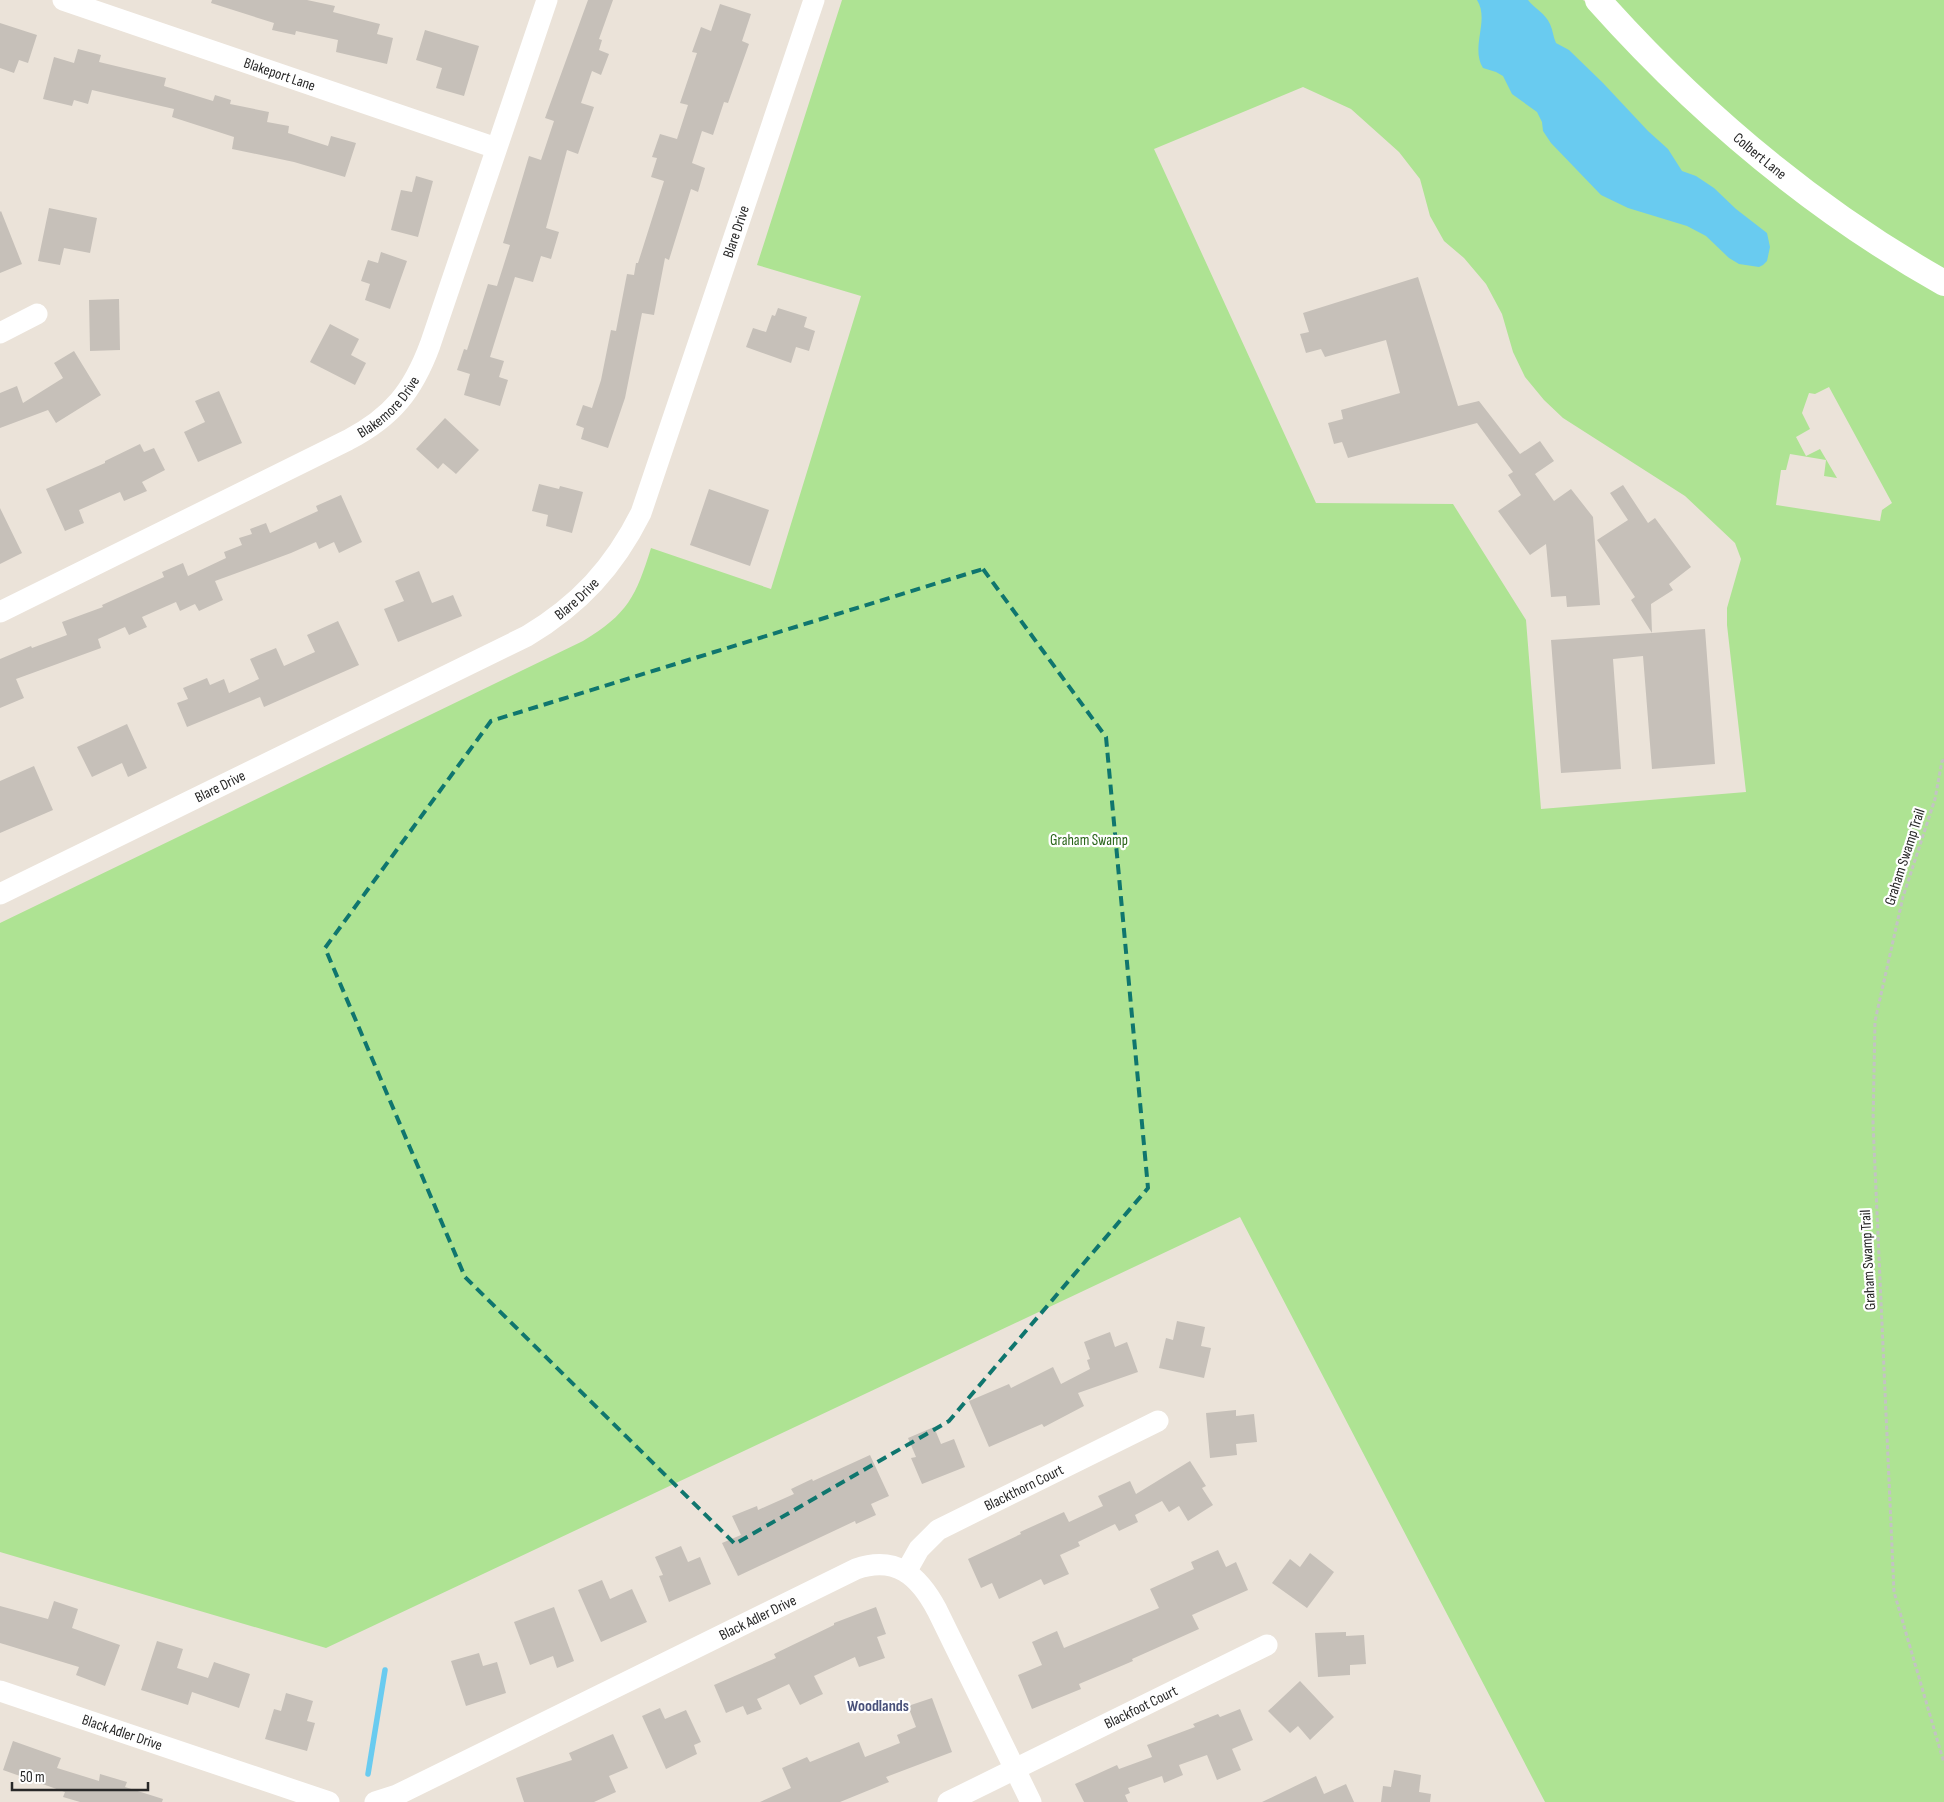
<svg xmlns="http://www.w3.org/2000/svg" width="1944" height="1802" font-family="'Sofia Sans Condensed',sans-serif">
  <rect width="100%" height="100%" fill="#ebe3d9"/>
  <path fill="#aee393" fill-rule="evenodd" d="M842,0H1583L1944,293V1802H1545L1240,1217L326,1648L0,1552V923L583,641C628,614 636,596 651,548L771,589L861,296L757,265ZM1303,87L1351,109L1399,152L1420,179L1430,216L1444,241L1464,258L1486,284L1502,314L1513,352L1525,377L1544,400L1563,418L1685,496L1735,543L1741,559L1727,608V625L1746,792L1541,809L1526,620L1453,504L1316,503L1154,149ZM1829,387L1892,503L1882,510L1880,521L1776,505L1781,470H1786L1790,454L1826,460L1824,476L1837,478L1820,449L1806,456L1796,437L1810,429L1802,413L1809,393L1815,394Z
    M1610,0H1944V271L1857,218L1717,113Z"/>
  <path fill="#69cbf0" d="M1477,0H1528C1534,8 1546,14 1550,24C1553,30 1553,37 1556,43L1569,50L1603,83L1648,131L1668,149L1682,171L1696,176L1714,188L1736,209L1767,233L1770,247L1767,261L1763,265L1759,267L1739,264L1729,258L1706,236L1687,226L1628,208L1601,195L1551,143L1543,131L1542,122L1537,112L1512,94L1503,76L1496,72L1483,68C1470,47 1490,20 1477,0Z"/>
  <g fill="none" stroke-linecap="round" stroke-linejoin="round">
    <path stroke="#69cbf0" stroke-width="5.5" d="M368,1774L385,1670"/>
  </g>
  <path fill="#c6c0b9" d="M212,0H307L335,6L333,12L380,24L377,34L393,38L387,64L336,52L338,40L296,31L295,35L272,30L274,23L211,3Z
    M588,0H613L599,39L602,40L599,50L609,54L601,75L592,71L581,103L594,107L578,154L567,150L546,228L559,232L551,259L541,256L533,282L515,277L490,357L504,361L499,377L508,380L500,406L464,395L470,374L457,370L464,349L467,350L488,284L497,286L510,245L503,243L529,156L541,160L554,121L545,118Z
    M720,4L751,14L742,41L749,44L728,103L724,102L713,135L702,131L692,163L705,168L698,192L691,189L669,260L665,258L654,315L642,313L625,398L608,448L581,439L584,428L576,425L583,405L592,408L601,380L611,330L616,331L627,274L634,275L636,263H638L664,181L651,177L657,158L652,157L660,134L677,139L688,105L680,103L697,53L692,52L701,27L711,31Z
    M0,23L37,35L28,63L19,60L14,73L0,68Z
    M425,30L479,46L464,96L436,88L442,68L416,60Z
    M78,49L101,55L99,62L166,78L164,86L213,101L215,95L231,100L230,104L269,112L267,122L289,126L288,133L328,146L331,136L356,143L345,177L294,162L232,149L234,137L172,117L174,109L92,90L88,104L74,100L72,106L43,99L54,57L74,63Z
    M416,176L433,181L418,237L391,230L401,190L412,192Z
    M49,208L97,218L90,253L64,248L60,265L38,261Z
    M1,211L22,264L0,273V212Z
    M381,252L407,261L390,309L365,300L370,284L361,281L368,260L378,263Z
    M1418,277L1458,406L1479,401L1520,454L1540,441L1554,461L1535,474L1554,501L1571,489L1593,517L1600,605L1567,607L1566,596L1551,597L1546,544L1530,555L1498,511L1521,495L1508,475L1513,472L1477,423L1348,458L1342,442L1334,444L1328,423L1343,419L1341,410L1400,393L1386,340L1325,357L1321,349L1306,353L1300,334L1309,332L1303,313Z
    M119,299L120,350L90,351L89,300Z
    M778,308L807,317L804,327L815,331L809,351L796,347L791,363L746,347L753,328L766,332L772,315L775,316Z
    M330,324L359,339L351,355L366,363L355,385L310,362Z
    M74,351L101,395L56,423L48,410L0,428V393L17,386L23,403L63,378L54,363Z
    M219,391L242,443L198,462L184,432L205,422L195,401Z
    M445,418L479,450L456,474L443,463L438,469L416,449Z
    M140,444L144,452L154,448L165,470L142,482L147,491L124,501L120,492L79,510L84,523L65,531L46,489L105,463V461Z
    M539,484L559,489L560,486L583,492L572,533L546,526L548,515L532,511Z
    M1623,485L1648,523L1655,518L1691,567L1669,584L1673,590L1651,604L1652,633L1705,629L1715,764L1652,769L1643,656L1613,659L1621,769L1561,773L1551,640L1652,633L1631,600L1635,597L1597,540L1628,520L1610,493Z
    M709,489L769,510L750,566L690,545Z
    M341,495L362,542L339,553L334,542L319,549L316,542L291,553L215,581L223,600L199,611L195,604L180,611L176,602L142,617L147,627L129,635L125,627L98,639L101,648L16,679L24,698L0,708V659L31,646L32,648L67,635L62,622L103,607L102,605L164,577L162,572L183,563L188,576L226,558L224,552L242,545L239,538L252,534L250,529L266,523L270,533L318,511L316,506Z
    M0,508L22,553L0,564Z
    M419,571L432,603L453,595L462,616L398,642L384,609L404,601L395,581Z
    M338,621L359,665L264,707L260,697L187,727L177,703L188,699L183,688L207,678L210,685L224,679L229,693L259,679L250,659L276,648L284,666L315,652L307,635Z
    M127,724L147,768L128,777L122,763L92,777L77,747Z
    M34,766L53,810L0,833V781Z
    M1177,1321L1205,1327L1201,1346L1211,1348L1204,1378L1159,1368L1166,1338L1173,1340Z
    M1110,1332L1115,1347L1127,1342L1138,1372L1078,1393L1084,1406L1044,1427L1042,1424L989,1447L969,1401L1009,1384L1011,1388L1053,1367L1061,1384L1090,1369L1087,1360L1090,1359L1084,1342Z
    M1236,1410V1416L1254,1414L1257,1442L1236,1444L1237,1455L1210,1458L1206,1413Z
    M934,1427L941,1444L954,1439L965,1467L922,1484L911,1458L916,1457L908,1438Z
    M870,1455L889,1496L871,1504L876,1515L856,1524L855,1521L738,1576L722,1543L741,1535L732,1516L757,1506L758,1510L794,1494L791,1489L812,1479L813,1481Z
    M1190,1461L1206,1486L1202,1488L1213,1505L1188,1521L1179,1506L1169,1512L1162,1501L1135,1515L1138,1522L1119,1531L1115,1524L1078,1542L1080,1546L1060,1555L1069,1574L1044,1585L1041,1579L999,1599L992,1583L981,1588L968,1559L1021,1534L1020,1532L1064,1512L1069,1522L1103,1506L1098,1496L1130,1481L1136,1494Z
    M681,1546L688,1562L700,1557L711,1584L669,1602L659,1576L663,1575L655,1557Z
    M1218,1550L1226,1567L1236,1562L1248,1590L1192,1615L1199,1629L1132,1659L1133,1661L1079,1684L1081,1689L1032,1709L1018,1675L1042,1665L1032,1642L1057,1631L1064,1648L1159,1608L1150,1589L1194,1569L1191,1562Z
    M1310,1553L1334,1572L1307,1608L1272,1583L1290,1559L1300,1567Z
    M602,1580L610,1599L632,1589L647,1622L601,1642L578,1590Z
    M54,1601L78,1609L72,1628L120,1645L105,1686L76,1675L79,1667L0,1643V1606L48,1619Z
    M554,1607L574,1661L557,1668L553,1656L530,1665L514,1622Z
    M876,1607L886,1634L877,1637L885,1658L859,1667L855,1657L814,1676L823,1694L800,1705L789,1684L757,1699L762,1709L747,1715L743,1706L726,1713L714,1685L776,1658L774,1654L834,1625V1623Z
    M1346,1632V1636L1364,1635L1366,1664L1350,1665V1675L1318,1677L1315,1633Z
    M157,1641L183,1649L177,1668L208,1678L214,1662L250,1674L239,1708L192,1692L188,1705L141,1690Z
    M479,1653L483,1666L497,1662L506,1693L466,1706L451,1661Z
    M1300,1681L1334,1717L1310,1740L1298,1726L1290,1733L1268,1711Z
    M286,1693L313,1701L307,1721L315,1723L307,1751L265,1739L274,1709L281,1711Z
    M932,1698L952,1752L886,1777L889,1782L840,1802H760L791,1788L782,1768L807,1757L810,1762L859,1742L865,1757L900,1743L897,1735L916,1727L908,1706Z
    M660,1708L665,1719L686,1710L701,1742L694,1745L697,1754L666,1769L642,1716Z
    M1240,1709L1253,1740L1232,1749L1241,1770L1217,1780L1207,1755L1179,1765L1183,1775L1164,1783L1162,1776L1128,1788L1130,1793L1125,1795L1128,1802H1084L1075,1784L1117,1765L1119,1769L1152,1757L1147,1745L1195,1727L1193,1724L1218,1714L1220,1717Z
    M613,1734L628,1768L609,1776L616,1792L594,1802H524L516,1778L572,1760L569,1753Z
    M13,1741L61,1758L57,1768L99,1781L100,1774L127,1782L125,1787L163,1799L162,1802H80L63,1797L65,1792L3,1770Z
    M1394,1770L1421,1775L1419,1792L1431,1794L1430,1802H1381L1383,1786L1391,1787Z
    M1316,1776L1324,1794L1346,1784L1354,1802H1262Z"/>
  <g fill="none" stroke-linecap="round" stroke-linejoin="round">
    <path stroke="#c3c3c3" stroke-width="3" stroke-dasharray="4 2.5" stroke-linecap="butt" d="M1944,760L1942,761L1935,799L1903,897L1875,1021L1873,1123L1894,1592L1944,1763"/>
    <g stroke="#fff" stroke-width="21">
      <path id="s1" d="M63,0L496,148"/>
      <path d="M0,333L37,314"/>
      <path id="s2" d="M0,612L348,440C392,417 413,391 430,345L547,0"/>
      <path id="s3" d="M0,894L527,636C579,605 614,567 641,513L814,0"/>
      <path id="s4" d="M906,1572L919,1549L938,1530L1158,1421"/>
      <path id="s5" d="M0,1691L329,1802"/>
      <path id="s6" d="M375,1802L397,1795L856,1569C896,1555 919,1576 937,1610L1031,1802"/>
      <path id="s7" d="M948,1802L1267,1645"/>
    </g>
    <path stroke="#fff" stroke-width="26" id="s8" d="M1598,0C1698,112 1813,209 1944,283"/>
  </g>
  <path fill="none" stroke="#0f766e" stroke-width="4" stroke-dasharray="10 6" stroke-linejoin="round" d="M983,569L1106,737L1148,1188L949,1421L735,1544L465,1277L325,948L491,721Z"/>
  <g text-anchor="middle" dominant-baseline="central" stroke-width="4.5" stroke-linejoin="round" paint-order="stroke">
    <g font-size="15" fill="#282828" stroke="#fff">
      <text stroke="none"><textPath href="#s1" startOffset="229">Blakeport Lane</textPath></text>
      <text stroke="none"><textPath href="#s8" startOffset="225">Colbert Lane</textPath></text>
      <text stroke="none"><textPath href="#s3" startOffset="1054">Blare Drive</textPath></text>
      <text stroke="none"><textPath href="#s2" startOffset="441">Blakemore Drive</textPath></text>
      <text stroke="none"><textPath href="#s3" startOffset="649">Blare Drive</textPath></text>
      <text stroke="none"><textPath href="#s3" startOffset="245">Blare Drive</textPath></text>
      <text transform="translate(1905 857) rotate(-72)">Graham Swamp Trail</text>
      <text transform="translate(1868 1260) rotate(-93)">Graham Swamp Trail</text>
      <text stroke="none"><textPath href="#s4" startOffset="149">Blackthorn Court</textPath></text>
      <text stroke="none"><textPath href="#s6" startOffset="425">Black Adler Drive</textPath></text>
      <text stroke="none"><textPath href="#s7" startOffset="215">Blackfoot Court</textPath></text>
      <text stroke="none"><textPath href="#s5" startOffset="129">Black Adler Drive</textPath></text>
    </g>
    <g font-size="15" fill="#286418" stroke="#fff">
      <text x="1089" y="840">Graham Swamp</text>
    </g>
    <g font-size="16" font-weight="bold" fill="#485079" stroke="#fff">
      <text x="878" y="1706">Woodlands</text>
    </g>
  </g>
  <path d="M12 1782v8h136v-8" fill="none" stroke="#282828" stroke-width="2.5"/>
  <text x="20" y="1782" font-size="15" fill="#282828" stroke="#ffffff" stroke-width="4" paint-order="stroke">50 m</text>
</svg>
